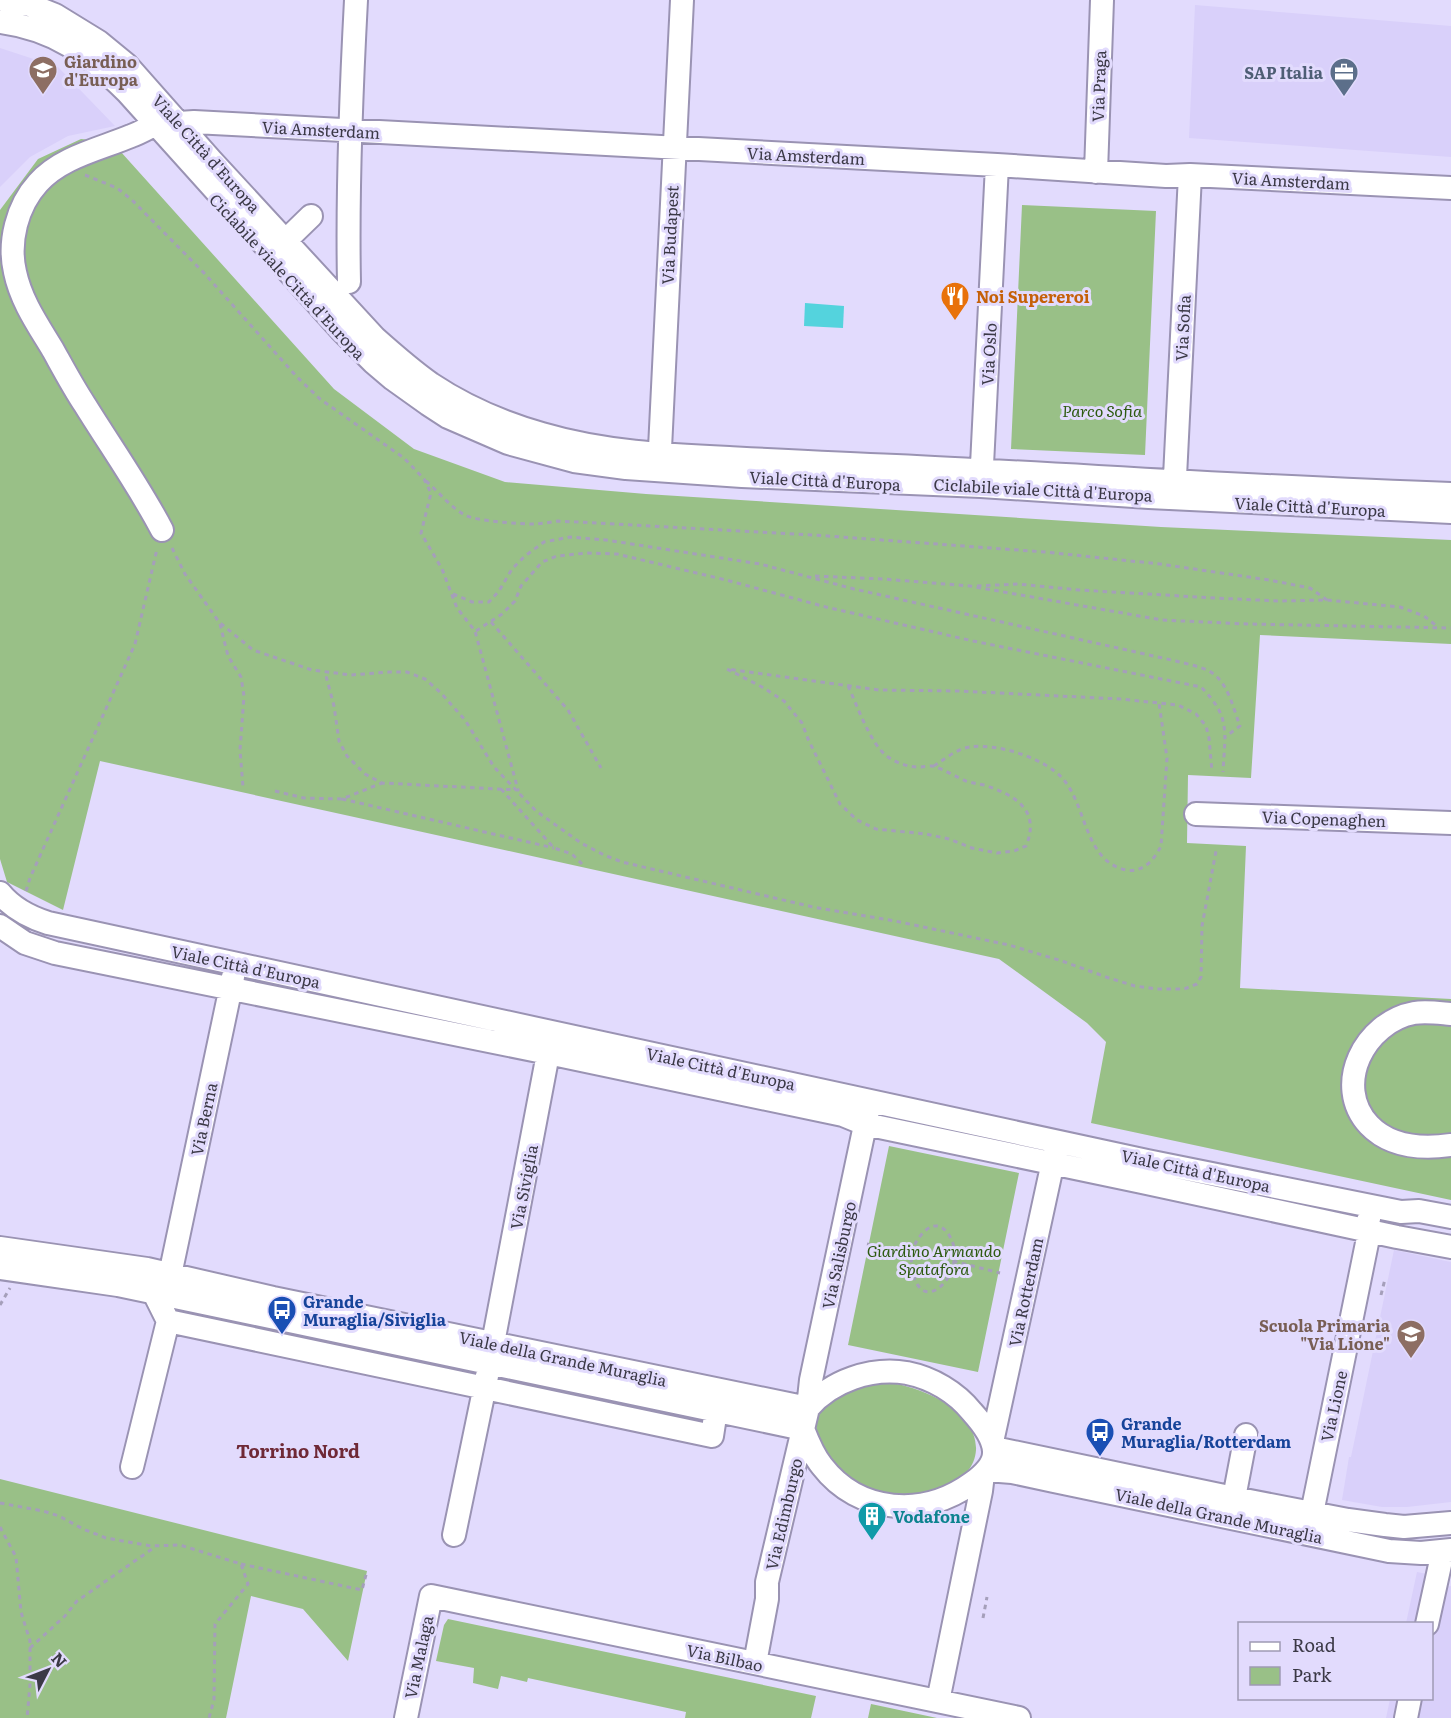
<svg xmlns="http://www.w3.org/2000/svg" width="1451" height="1718" font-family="Literata,serif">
  <rect width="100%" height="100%" fill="#e2dbfd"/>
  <path fill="#d9d0fa" d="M1195,5L1451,26V157L1189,138Z
    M0,48L58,67L115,126L68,136L30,157L0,187Z
    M1394,1250L1451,1262V1502L1407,1507H1382L1342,1500L1349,1457H1351Z
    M1417,1572L1427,1574L1424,1591L1451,1586V1718H1386L1390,1699L1432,1698V1624L1406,1623Z"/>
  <path fill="#99c087" d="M81,139L112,142L334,389L414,449L505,482L646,494L1161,527L1451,540V644L1260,635L1251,778L1188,775L1187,843L1246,846L1240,988L1451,999V1200L1091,1123L1106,1042L1087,1023L999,959L100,761L63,910L7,882L0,859V210L38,159Z
    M1022,205L1156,211L1145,455L1011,449Z
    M889,1146L1019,1173L978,1372L848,1345Z
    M890,1383C922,1387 978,1411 976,1450C975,1467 963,1478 950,1485C931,1496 905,1499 883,1494C874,1491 862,1487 854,1482C849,1479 844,1474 840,1470C836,1466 830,1462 827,1458C824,1455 823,1450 821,1446C813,1426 814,1415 831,1402C848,1387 868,1384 890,1383Z
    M0,1479L367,1571L348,1661L303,1609L251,1596L226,1718H0Z
    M448,1619L816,1696L811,1718H685L686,1712L528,1678L527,1682L501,1676L498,1689L473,1683L474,1668L436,1661L444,1625Z
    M871,1704L937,1718H868Z"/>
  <path fill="#54d3dd" d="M805,303L844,306L843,328L804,326Z"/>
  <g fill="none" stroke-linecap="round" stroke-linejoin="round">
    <g stroke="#9a93b3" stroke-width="26">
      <path id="minor" d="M2,0L30,5L55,15L99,42L127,65L211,160L375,338C393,354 411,370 431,384C464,406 503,423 542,434C603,452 666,455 729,458C785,461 840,464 896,466C1081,475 1266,488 1451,494
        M0,22C54,29 90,55 127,92L342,331L373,362L393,379L428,404L448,417L508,443L574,461L626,468L742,476L981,486L1149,497L1451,512
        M156,124C148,128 140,133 131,136C100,149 61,157 38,183C17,206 8,242 15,272C21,301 38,325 53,350C63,368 73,387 85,405C111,447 139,486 162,530
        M172,128L179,123L194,122L997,165L1166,176L1190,175L1451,188
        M1096,172L1102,0
        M276,250L311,216
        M349,282C347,188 351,94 356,0
        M659,469L682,0
        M981,485L997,165
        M1174,497L1190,175
        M1196,814L1451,823
        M0,893C13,909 29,917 48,923L1147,1161L1401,1212L1419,1211L1451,1217
        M0,926L25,943L55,953L548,1053L843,1115L865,1124L1142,1182L1397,1237L1451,1247
        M1451,1014C1439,1013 1426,1011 1414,1013C1365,1022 1332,1085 1369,1125C1390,1147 1423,1149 1451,1145
        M0,1248L147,1269L273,1298L808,1408
        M0,1268L118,1285L803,1429
        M170,1275L233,977
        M154,1293L168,1321L712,1436L716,1410
        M493,1343L551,1038
        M803,1429C808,1442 813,1455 822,1466C859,1514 924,1518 972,1483C983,1475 995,1465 994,1451C993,1436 981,1422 972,1412C956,1392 932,1378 907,1373C871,1367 831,1381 808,1408
        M992,1442L1056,1148
        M994,1448L1234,1498L1348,1520L1385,1525L1404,1527L1451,1523
        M132,1467L168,1321
        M987,1470L1012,1472L1054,1481L1389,1551L1421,1553L1451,1550
        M1234,1498L1246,1435
        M1312,1513L1368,1238L1364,1229L1369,1219
        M454,1535L487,1376
        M1427,1624L1443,1551
        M755,1663L767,1599V1582L808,1408L811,1380L868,1111
        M938,1701L981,1491L983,1474
        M406,1718L431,1596L1019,1718
        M1406,1718L1410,1698"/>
    </g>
    <path stroke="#a59fba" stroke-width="3" stroke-dasharray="4.5 4.5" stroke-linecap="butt" d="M85,175L117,188L132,200L204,273L297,377L320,399L404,458L424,479L431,493L421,533L442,569L457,608L475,631L518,790L382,783L365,774L347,756L339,741L334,706L325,672
      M426,481C439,492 450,507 465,515C475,521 521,524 534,524C542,524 550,522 558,521L814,535L1045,552L1160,564L1269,580L1310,588L1327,600
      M172,548L185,574L219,622L253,650L312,670L351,675L389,672H407L425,679L441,693L465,720L494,767L536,811L581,843L604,855L622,862L813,907L895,921L1009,945L1062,961L1109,978L1135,986L1157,989H1184L1197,984L1201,977L1202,926L1216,851
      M815,576L883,579L970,586L1162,620L1247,624L1451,628
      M977,586L1018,584L1079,590L1215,598L1279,601L1327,600L1400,607L1424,616L1438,627
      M453,594L472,602H489L499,591L512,569L525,556L544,542L570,537L606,540L760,564L854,589L1176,661C1187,664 1199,666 1209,671C1228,681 1233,708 1240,726L1225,737
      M491,622L568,710L601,768
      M220,624L228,656L241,677L244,696L240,750L243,787
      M476,631L502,614L515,601L521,586L542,562L557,556L587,553L617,554L726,580L826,607L973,641L1201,687C1231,717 1225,732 1223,772
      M848,686C858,707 870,744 888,757C897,763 908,767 918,767C923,767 928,766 932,766C942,768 956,777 966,781C972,783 978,784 984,785C1015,795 1041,810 1026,846L1014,851L997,853L972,848L949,839L926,834L876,829L857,820L840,804L808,739L802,723L784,701L762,687L727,669L879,690L958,691L1120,699L1178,705L1196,714L1206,726L1209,738L1212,772
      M934,766C945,759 956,749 970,747C997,743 1045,758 1063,779C1087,806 1084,861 1126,870C1143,873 1154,860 1161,846L1167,758L1159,703
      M501,789L554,848L572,854L582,864
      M275,791L304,798L342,799L382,783
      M342,799L554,848
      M26,891L30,878L135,644L157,549
      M867,1244L911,1253C916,1238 934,1212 949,1235C973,1272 912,1332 911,1253
      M953,1261L1000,1273
      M1381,1295L1385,1279
      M0,1305L10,1288
      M0,1503L43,1511L59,1516L83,1529L106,1538L151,1546L180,1545L241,1564L248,1584L215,1624L214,1700L209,1718
      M0,1527L16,1557L21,1612L30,1641V1685L27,1718
      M241,1564L362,1590L367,1571
      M983,1618L987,1597
      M30,1648L65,1616L77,1601L155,1547"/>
    <use href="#minor" stroke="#fff" stroke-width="22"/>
  </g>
  <defs>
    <g id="school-pin" transform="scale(1.5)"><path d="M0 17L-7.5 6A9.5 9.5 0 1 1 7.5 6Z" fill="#8d6e63" stroke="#e2dbfd"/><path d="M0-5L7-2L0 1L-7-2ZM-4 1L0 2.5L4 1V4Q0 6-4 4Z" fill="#fff"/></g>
    <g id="office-pin" transform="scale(1.5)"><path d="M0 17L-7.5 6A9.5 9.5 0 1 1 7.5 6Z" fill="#5c6f8a" stroke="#e2dbfd"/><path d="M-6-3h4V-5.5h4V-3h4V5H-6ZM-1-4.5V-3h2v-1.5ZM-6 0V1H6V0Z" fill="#fff"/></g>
    <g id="restaurant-pin" transform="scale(1.5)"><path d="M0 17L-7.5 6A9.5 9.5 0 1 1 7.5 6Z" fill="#e8710a" stroke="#e2dbfd"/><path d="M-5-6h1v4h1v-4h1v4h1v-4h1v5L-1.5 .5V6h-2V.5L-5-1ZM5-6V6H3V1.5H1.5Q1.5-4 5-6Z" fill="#fff"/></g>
    <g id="bus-pin" transform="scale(1.5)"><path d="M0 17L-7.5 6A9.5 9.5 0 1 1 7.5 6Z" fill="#1a4fb4" stroke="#e2dbfd"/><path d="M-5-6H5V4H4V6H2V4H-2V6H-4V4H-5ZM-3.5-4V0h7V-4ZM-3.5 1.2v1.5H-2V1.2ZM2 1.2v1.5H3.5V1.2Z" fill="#fff"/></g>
    <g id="building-pin" transform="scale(1.5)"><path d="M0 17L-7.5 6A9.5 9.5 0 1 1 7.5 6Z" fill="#0f9aa8" stroke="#e2dbfd"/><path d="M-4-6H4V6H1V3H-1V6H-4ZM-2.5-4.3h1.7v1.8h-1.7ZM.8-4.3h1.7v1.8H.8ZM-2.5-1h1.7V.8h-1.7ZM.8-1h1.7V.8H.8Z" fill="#fff"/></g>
  </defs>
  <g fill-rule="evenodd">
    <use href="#school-pin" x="43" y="70"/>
    <use href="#office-pin" x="1344" y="72"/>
    <use href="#restaurant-pin" x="955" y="296"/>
    <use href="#bus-pin" x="282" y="1310"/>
    <use href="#school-pin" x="1411" y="1334"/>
    <use href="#bus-pin" x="1100" y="1432"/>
    <use href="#building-pin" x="872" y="1516"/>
  </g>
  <g text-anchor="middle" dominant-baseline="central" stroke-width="6" stroke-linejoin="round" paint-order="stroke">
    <g font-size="16" font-weight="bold" fill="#785e54" stroke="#e2dbfd" text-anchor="start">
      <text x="64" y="61">Giardino<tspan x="64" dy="18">d'Europa</tspan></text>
      <text x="1390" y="1325" text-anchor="end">Scuola Primaria<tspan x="1390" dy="18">"Via Lione"</tspan></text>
    </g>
    <g font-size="16" font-weight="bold" fill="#4e5e75" stroke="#e2dbfd" text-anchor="end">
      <text x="1323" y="72">SAP Italia</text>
    </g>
    <g font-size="16" fill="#3b3946" stroke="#e2dbfd">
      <text transform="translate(1098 86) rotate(-88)">Via Praga</text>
      <text transform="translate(321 129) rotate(3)">Via Amsterdam</text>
      <text transform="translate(207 153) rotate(48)">Viale Città d'Europa</text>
      <text transform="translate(806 155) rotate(3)">Via Amsterdam</text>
      <text transform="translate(1291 180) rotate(3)">Via Amsterdam</text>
      <text transform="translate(669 235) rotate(-87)">Via Budapest</text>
      <text transform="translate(288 276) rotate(47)">Ciclabile viale Città d'Europa</text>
      <text transform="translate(1182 328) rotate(-87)">Via Sofia</text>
      <text transform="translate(988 354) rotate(-87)">Via Oslo</text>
      <text transform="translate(825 480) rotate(3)">Viale Città d'Europa</text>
      <text transform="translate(1043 489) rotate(3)">Ciclabile viale Città d'Europa</text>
      <text transform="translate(1310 506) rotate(3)">Viale Città d'Europa</text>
      <text transform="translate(1324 818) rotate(2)">Via Copenaghen</text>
      <text transform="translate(246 966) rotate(12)">Viale Città d'Europa</text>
      <text transform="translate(721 1068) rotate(12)">Viale Città d'Europa</text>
      <text transform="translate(203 1119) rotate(-78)">Via Berna</text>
      <text transform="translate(1196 1170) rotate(12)">Viale Città d'Europa</text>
      <text transform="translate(523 1187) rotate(-79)">Via Siviglia</text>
      <text transform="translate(838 1255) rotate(-78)">Via Salisburgo</text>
      <text transform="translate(1025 1292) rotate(-78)">Via Rotterdam</text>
      <text transform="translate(563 1358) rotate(12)">Viale della Grande Muraglia</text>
      <text transform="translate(1333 1406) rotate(-78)">Via Lione</text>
      <text transform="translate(783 1514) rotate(-77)">Via Edimburgo</text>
      <text transform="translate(1219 1515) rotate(12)">Viale della Grande Muraglia</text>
      <text transform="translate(418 1657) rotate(-78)">Via Malaga</text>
      <text transform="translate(725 1657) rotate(12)">Via Bilbao</text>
    </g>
    <g font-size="16" font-weight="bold" fill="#c56008" stroke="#e2dbfd" text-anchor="start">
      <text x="976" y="296">Noi Supereroi</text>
    </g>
    <g font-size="16" font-style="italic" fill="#2d5a10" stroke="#e2dbfd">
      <text x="1102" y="410">Parco Sofia</text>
      <text x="934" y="1250">Giardino Armando<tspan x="934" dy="18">Spatafora</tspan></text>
    </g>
    <g font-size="16" font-weight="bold" fill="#164399" stroke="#e2dbfd" text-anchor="start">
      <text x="303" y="1301">Grande<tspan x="303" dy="18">Muraglia/Siviglia</tspan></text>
      <text x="1121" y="1423">Grande<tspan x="1121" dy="18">Muraglia/Rotterdam</tspan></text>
    </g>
    <g font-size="16" font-weight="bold" fill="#0d838f" stroke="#e2dbfd" text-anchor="start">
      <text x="893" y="1516">Vodafone</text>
    </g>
    <g font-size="18" font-weight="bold" fill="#6f2936" stroke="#e2dbfd">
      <text x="298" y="1450">Torrino Nord</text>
    </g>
  </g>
  <rect x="1238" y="1622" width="195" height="78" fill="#e2dbfd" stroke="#9f9ab4" stroke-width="1.5"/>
  <rect x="1250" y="1642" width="30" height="9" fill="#ffffff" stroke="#9f9ab4" stroke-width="1.5"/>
  <text x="1292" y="1652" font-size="18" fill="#3b3946">Road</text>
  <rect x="1250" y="1667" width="30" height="18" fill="#99c087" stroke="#9f9ab4" stroke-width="1.5"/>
  <text x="1292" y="1682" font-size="18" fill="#3b3946">Park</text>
  <g transform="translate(48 1670) rotate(48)" stroke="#e2dbfd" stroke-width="4.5" paint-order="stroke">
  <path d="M0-4.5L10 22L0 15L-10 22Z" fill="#3b3946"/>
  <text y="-9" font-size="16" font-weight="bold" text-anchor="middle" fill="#3b3946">N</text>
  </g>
</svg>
